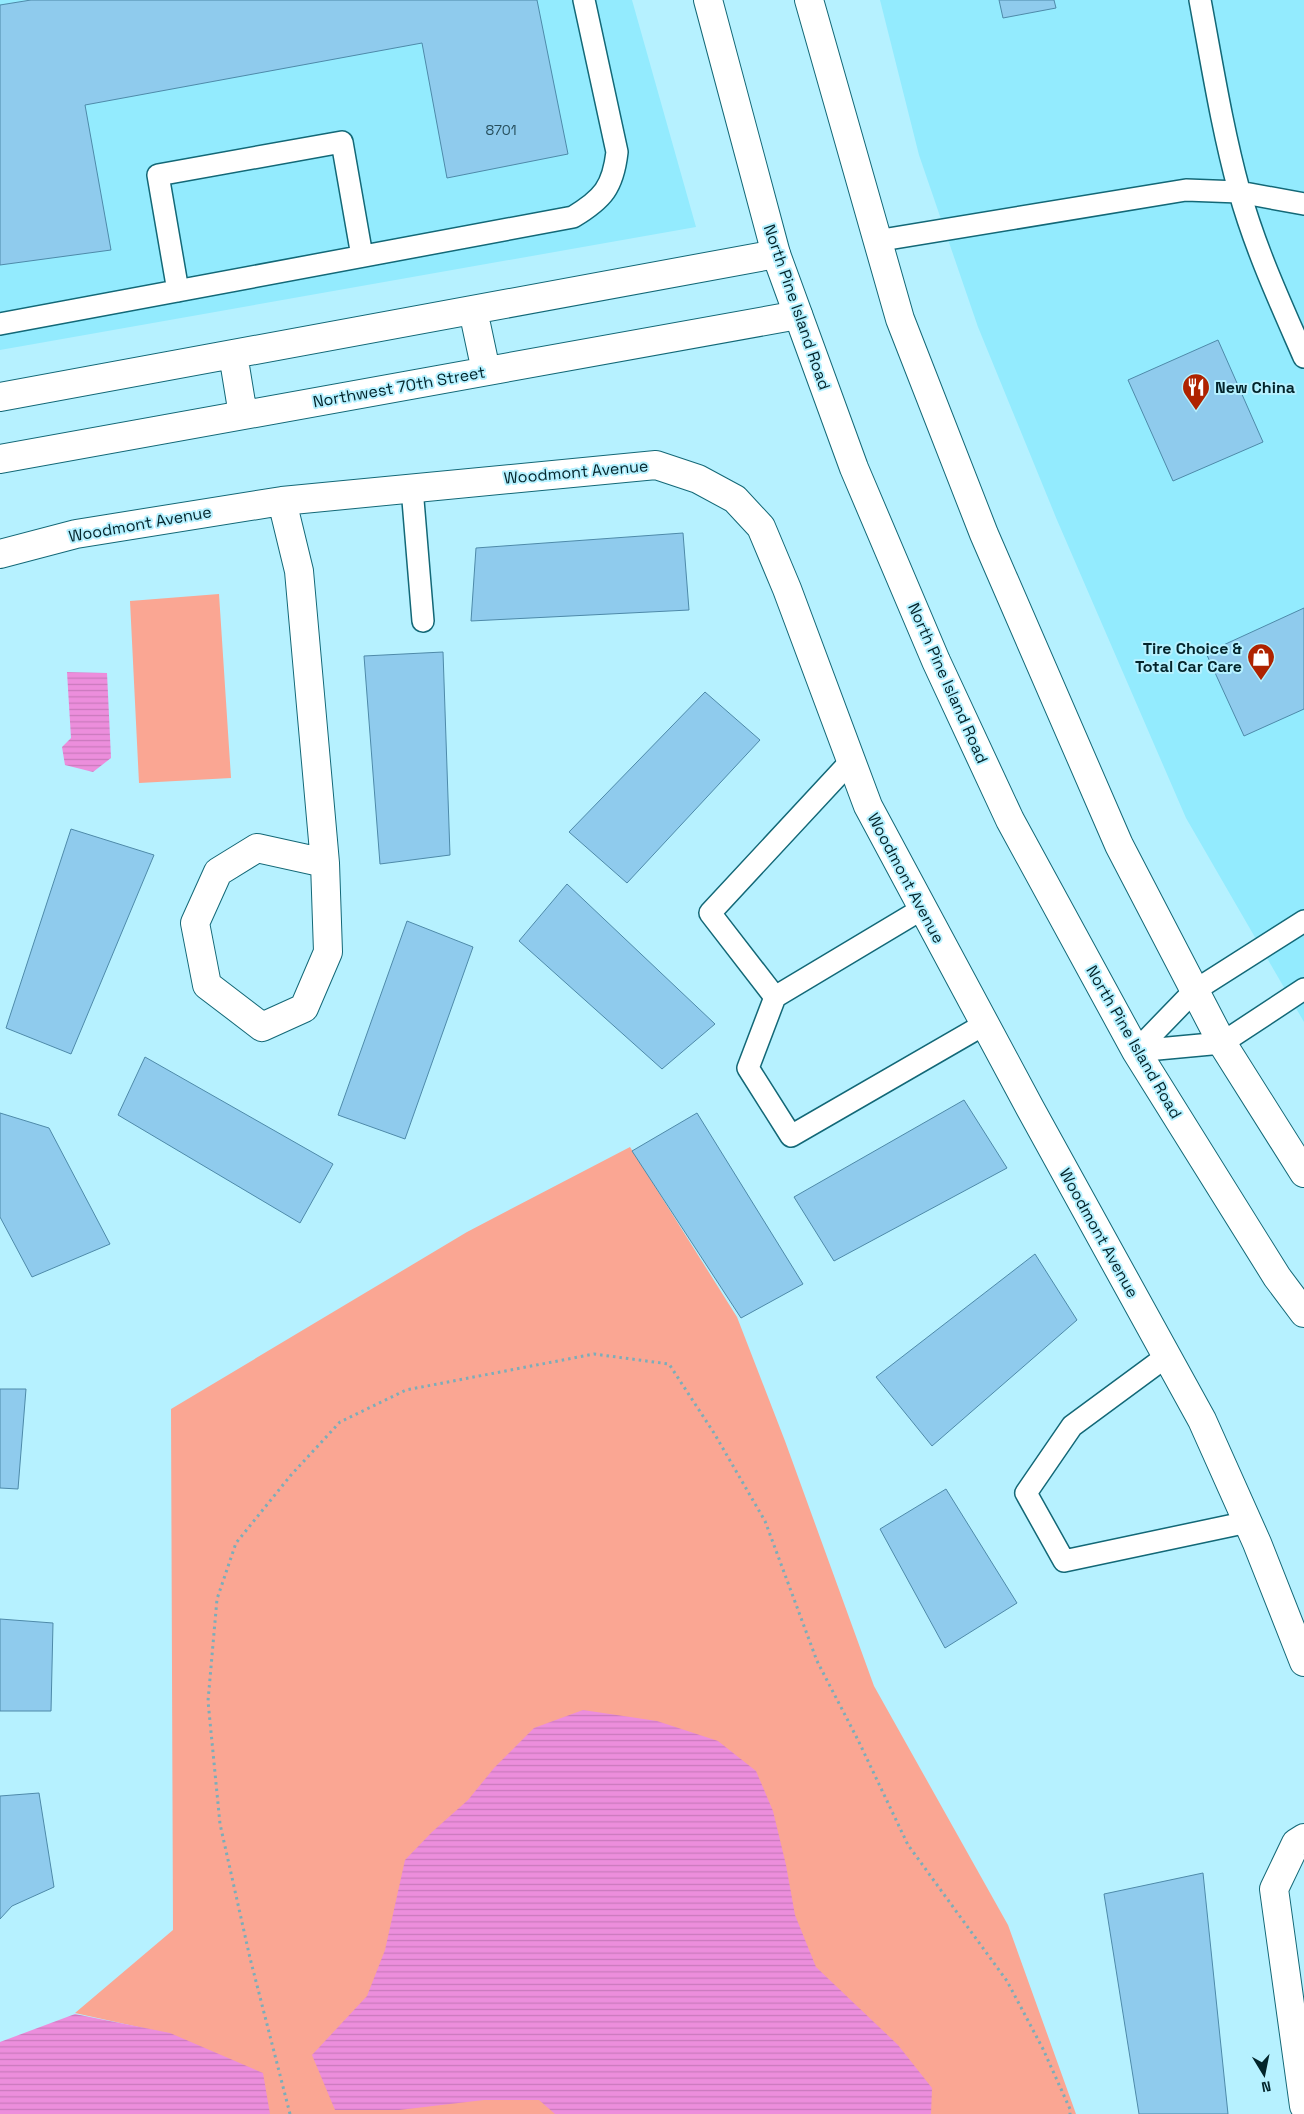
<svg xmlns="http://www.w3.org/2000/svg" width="1304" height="2114" font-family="'Space Grotesk',sans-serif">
  <defs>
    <pattern id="water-rules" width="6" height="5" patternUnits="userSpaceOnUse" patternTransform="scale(1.25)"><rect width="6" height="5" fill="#ec8edc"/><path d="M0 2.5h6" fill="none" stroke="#c97abd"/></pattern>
  </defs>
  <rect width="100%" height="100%" fill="#b6f1ff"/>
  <path fill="#93ebfe" d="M0,0H632L696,227L0,350Z
    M880,0H1304V1022L1186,818L1057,520L978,327L919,155Z"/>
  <path fill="#faa693" d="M219,594L231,778L139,783L130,601Z
    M630,1147L737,1317L785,1441L874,1686L1008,1925L1076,2114H114L170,2034L75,2013L173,1930L171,1409L467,1232Z"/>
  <path fill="url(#water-rules)" d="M67,672L107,673L111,758L93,772L65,765L62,747L71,738Z
    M583,1710L657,1721L718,1741L756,1771L773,1811L786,1865L795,1915L816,1967L898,2045L932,2088L931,2114H555L539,2100H484L399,2110H335L312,2055L367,1996L385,1950L405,1860L432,1832L468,1800L494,1768L534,1728Z
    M75,2014L170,2033L263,2073L270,2114H0V2042Z"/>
  <path fill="#8fcbed" stroke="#4e8aa9" d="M31,0H537L568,154L447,178L422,43L85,105L111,250L0,265V5Z
    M999,0H1054L1056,8L1003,18Z
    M1218,340L1263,442L1173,481L1128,380Z
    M683,533L689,610L471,621L476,548Z
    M1304,608V709L1244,736L1206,653Z
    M443,652L450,855L380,864L364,656Z
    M705,692L760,740L627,883L569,832Z
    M71,829L154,855L71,1054L6,1028Z
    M567,884L715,1024L662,1069L519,941Z
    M407,921L473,947L405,1139L338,1115Z
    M145,1057L333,1164L300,1223L118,1115Z
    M964,1100L1007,1168L834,1261L794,1197Z
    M0,1113L49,1128L110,1244L32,1277L0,1217Z
    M697,1113L803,1284L741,1318L632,1151Z
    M1035,1254L1077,1320L932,1446L876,1377Z
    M0,1389H26L18,1489L0,1488Z
    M946,1489L1017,1603L945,1648L880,1529Z
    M0,1619L53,1623L51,1711H0Z
    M39,1793L54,1887L12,1906L0,1919V1796Z
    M1203,1873L1228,2114H1139L1104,1894Z"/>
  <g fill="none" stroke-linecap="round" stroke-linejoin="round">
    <g stroke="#136877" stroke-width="24">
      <path id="service" d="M1200,0C1212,64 1222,128 1239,190C1255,248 1280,302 1304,357
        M876,241L1186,190L1239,192L1304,204
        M178,291L158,175L342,142L362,256
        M0,324L573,217C603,199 613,187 617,152L584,0
        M412,488L423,621
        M851,761L710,913L775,997L922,909
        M775,997L748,1068L791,1136L985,1024
        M1136,1051L1194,991L1304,921
        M1136,1051L1222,1043L1304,989
        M1167,1356L1072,1426L1026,1493L1064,1561L1248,1522"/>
    </g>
    <g stroke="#136877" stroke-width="30">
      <path id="minor" d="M282,501L299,571L325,863L328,952L304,1008L262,1027L207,985L195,923L218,872L257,848L325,863
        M0,554L76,534L282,501L656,465L698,479L735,499L761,527L787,589L868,806L1030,1108L1202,1420L1257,1543L1304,1662
        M1304,1838L1296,1843L1274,1889L1304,2106"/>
    </g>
    <g stroke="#136877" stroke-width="30">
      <path id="tertiary" d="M473,310L486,371
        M233,354L243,415
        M0,397L776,254
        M0,459L798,315"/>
    </g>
    <g stroke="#136877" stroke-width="30">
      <path id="secondary" d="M708,0L776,254L854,468L936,661L1010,820L1136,1051L1277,1277L1304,1313
        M809,0L900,319L984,534L1119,845L1222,1043L1304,1173"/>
    </g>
    <path stroke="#7badb9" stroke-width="3" stroke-dasharray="2.5 4" stroke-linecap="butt" d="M290,2114L250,1958L220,1824L208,1701L217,1599L236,1543L291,1475L340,1422L406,1390L594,1354L669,1364L714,1433L765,1521L817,1661L858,1740L908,1845L1007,1981L1043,2049L1070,2109V2114"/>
    <use href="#service" stroke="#fff" stroke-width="21"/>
    <use href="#minor" stroke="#fff" stroke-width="28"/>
    <use href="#tertiary" stroke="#fff" stroke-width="28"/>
    <use href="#secondary" stroke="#fff" stroke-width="28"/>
  </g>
  <defs>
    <g id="restaurant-pin" transform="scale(1.4375)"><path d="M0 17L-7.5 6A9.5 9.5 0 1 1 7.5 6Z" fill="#af2300" stroke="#b6f1ff"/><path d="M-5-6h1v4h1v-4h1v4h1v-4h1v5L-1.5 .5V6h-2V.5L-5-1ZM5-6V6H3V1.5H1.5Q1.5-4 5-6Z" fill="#fff"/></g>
    <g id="shop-pin" transform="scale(1.4375)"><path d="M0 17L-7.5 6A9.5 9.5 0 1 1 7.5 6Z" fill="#af2300" stroke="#b6f1ff"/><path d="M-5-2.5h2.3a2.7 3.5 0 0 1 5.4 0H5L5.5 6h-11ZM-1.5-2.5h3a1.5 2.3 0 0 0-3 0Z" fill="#fff"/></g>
  </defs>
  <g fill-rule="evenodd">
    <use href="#restaurant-pin" x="1196" y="387"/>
    <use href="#shop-pin" x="1261" y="657"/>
  </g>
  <g text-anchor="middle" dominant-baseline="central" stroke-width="4" stroke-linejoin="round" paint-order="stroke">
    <g font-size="14" fill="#264e5c">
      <text x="501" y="130">8701</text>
    </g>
    <g font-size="16" fill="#03242b" stroke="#b6f1ff">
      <text transform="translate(797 307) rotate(71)">North Pine Island Road</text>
      <text transform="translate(399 387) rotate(-10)">Northwest 70th Street</text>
      <text transform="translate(576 472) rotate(-5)">Woodmont Avenue</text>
      <text transform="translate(140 524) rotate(-10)">Woodmont Avenue</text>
      <text transform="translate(948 683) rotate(66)">North Pine Island Road</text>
      <text transform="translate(906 878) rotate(62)">Woodmont Avenue</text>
      <text transform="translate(1134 1042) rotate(60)">North Pine Island Road</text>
      <text transform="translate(1099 1233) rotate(61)">Woodmont Avenue</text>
    </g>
    <g font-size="16" font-weight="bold" fill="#03242b" stroke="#b6f1ff" text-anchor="start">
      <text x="1215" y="387">New China</text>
      <text x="1242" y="648" text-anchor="end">Tire Choice &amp;<tspan x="1242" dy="18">Total Car Care</tspan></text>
    </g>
  </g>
  <g transform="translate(1264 2074) rotate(170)" stroke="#b6f1ff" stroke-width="4" paint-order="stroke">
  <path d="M0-4L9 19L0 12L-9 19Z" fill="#03242b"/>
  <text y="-8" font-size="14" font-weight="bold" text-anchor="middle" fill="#03242b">N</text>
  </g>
</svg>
